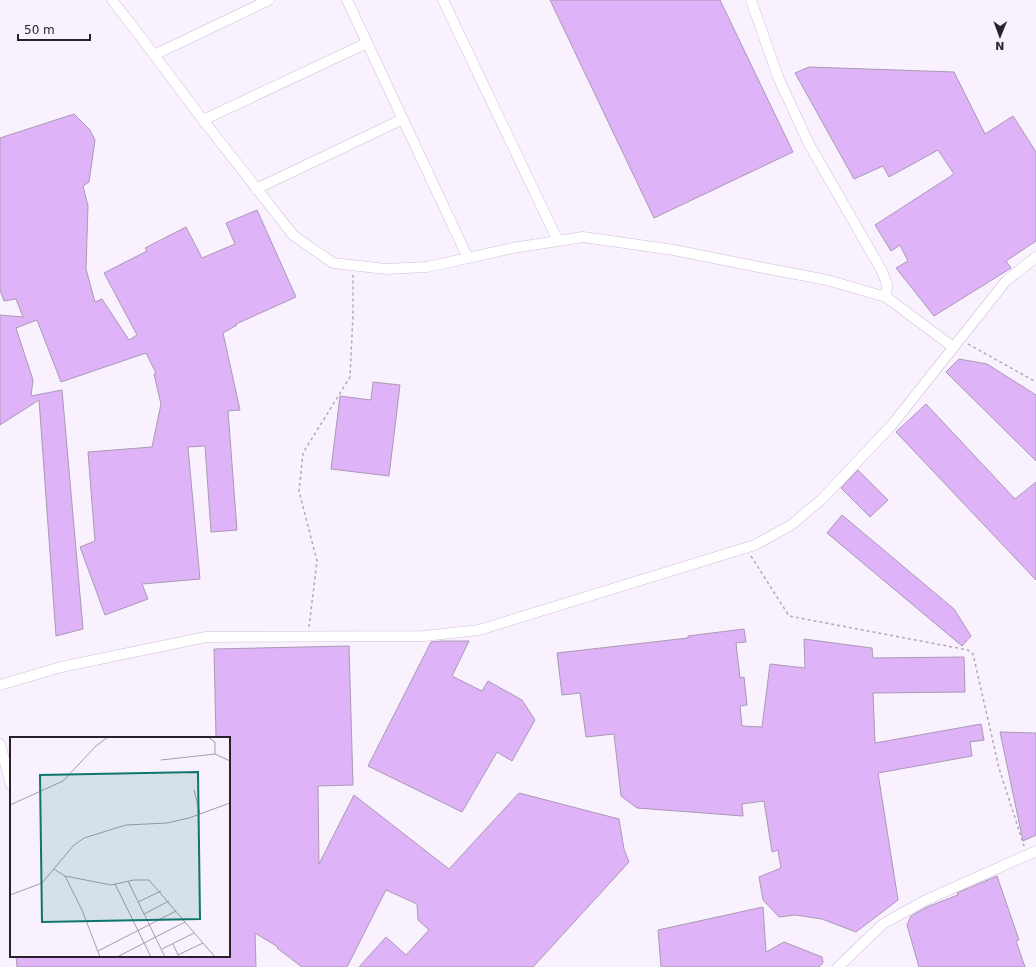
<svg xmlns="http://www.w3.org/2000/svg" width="1036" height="967" font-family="'DejaVu Sans',sans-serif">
  <rect width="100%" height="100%" fill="#f9f2fe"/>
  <path fill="#dfb3f7" stroke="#aa99b4" d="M550,0H720L793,152L654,218Z
    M809,67L954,72L985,134L1013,116L1036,152V241L1006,261L1011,268L934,316L896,268L908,261L900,245L891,251L875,225L954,174L938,150L889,177L883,166L854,179L795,73Z
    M74,114L90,130L95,140L89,182L83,186L88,206L86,269L95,302L102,299L129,340L137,335L104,273L147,251L145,248L186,227L202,258L235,244L226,223L257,210L296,297L236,324L237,325L223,333L240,410L228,411L237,530L211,532L205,446L188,447L200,579L142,584L148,599L105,615L80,547L95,541L88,452L152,447L161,404L154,374L156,373L146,353L61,382L37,320L16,328L33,380L31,396L62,390L83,629L56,636L39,400L0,425V315L23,317L16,299L4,301L0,290V138Z
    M959,359L987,364L1036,395V461L946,372Z
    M373,382L400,385L389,476L331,469L340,396L371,400Z
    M926,404L1015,499L1036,482V580L896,432Z
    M858,470L888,500L870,517L841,488Z
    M842,515L954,609L971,636L962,646L827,533Z
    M744,629L746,642L736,643L740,678L744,677L747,705L740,706L742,726L762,727L770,664L805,668L804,639L872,648L873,658L964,657L965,692L873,693L875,743L981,724L984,740L970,742L972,756L878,773L898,900L856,932L822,919L795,915L779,917L763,900L759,877L781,868L778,850L772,852L764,801L742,804L743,816L637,808L621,796L614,734L586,737L580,693L562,695L557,653L688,638V636Z
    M443,641H469L452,676L482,691L488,681L522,700L535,720L512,761L497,752L462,812L368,766L431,642Z
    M349,646L353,785L318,786L319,864L354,795L449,869L519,793L619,819L624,849L629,862L533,967H359L386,937L406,955L429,930L418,920L417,904L386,890L347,967H302L277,948L278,947L255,933L256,967H17L16,956H229V738H216L214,649Z
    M1000,732L1036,733V835L1023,841Z
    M997,876L1019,940L1016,941L1025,967H919L907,925L911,916L927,907L958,895L957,893Z
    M763,907L766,952L784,942L822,957L823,963L819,967H661L658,930Z"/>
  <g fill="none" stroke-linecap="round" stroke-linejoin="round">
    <g stroke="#d0beda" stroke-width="11">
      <path id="minor" d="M112,0L143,40L203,120L293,235L333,263L386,269L427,267L513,248L583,237L674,250L759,267L827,280L886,297L953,347
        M347,0L468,258
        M443,0L558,241
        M751,0L778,77L809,144L882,271L887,284L886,297
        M154,55L269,0
        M203,120L367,43
        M256,189L403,119
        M0,685L61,667L206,637L424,636L479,630L755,545L791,525L821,500L891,426L1006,281L1036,257
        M0,744L11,785
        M838,967L883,924L924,901L1036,851"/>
    </g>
    <path stroke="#b1aab5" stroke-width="1.5" stroke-dasharray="3 3" stroke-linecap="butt" d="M968,344L1036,382
      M751,556L789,616L968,650L973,654L999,768L1024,846
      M309,627L317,561L299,491L303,453L350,377L353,315V275"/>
    <use href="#minor" stroke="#fff" stroke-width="10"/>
  </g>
  <g transform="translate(10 737)">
    <rect width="220" height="220" fill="#f9f2fe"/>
    <path fill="none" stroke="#a59eaa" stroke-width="1" d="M198,0L205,5V17M151,23L205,17L220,24M184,53L190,77M0,68L53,44L86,9L98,0M44,132L55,139L101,148L124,143H139L205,220M55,139L72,173L90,220M118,144L155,220M105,147L141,220M0,158L32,146L64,108L74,101L116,88L157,86L179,81L220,66M128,165L151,154M134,177L159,164M163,207L169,220M152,212L184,196M88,214L166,174M168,218L193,206M107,220L175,185"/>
    <path fill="#0f766e" fill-opacity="0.15" stroke="#0f766e" stroke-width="2" d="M188,35L190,182L32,185L30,38Z"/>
    <rect width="220" height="220" fill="none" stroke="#28212b" stroke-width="2"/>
  </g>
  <g transform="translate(1000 36) rotate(181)" stroke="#f9f2fe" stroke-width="3" paint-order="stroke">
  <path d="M0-3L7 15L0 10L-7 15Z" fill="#28212b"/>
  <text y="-6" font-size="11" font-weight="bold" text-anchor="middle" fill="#28212b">N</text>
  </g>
  <path d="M18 34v6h72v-6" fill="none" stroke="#28212b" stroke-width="2"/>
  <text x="24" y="34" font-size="12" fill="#28212b" stroke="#f9f2fe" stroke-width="3" paint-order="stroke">50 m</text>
</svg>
